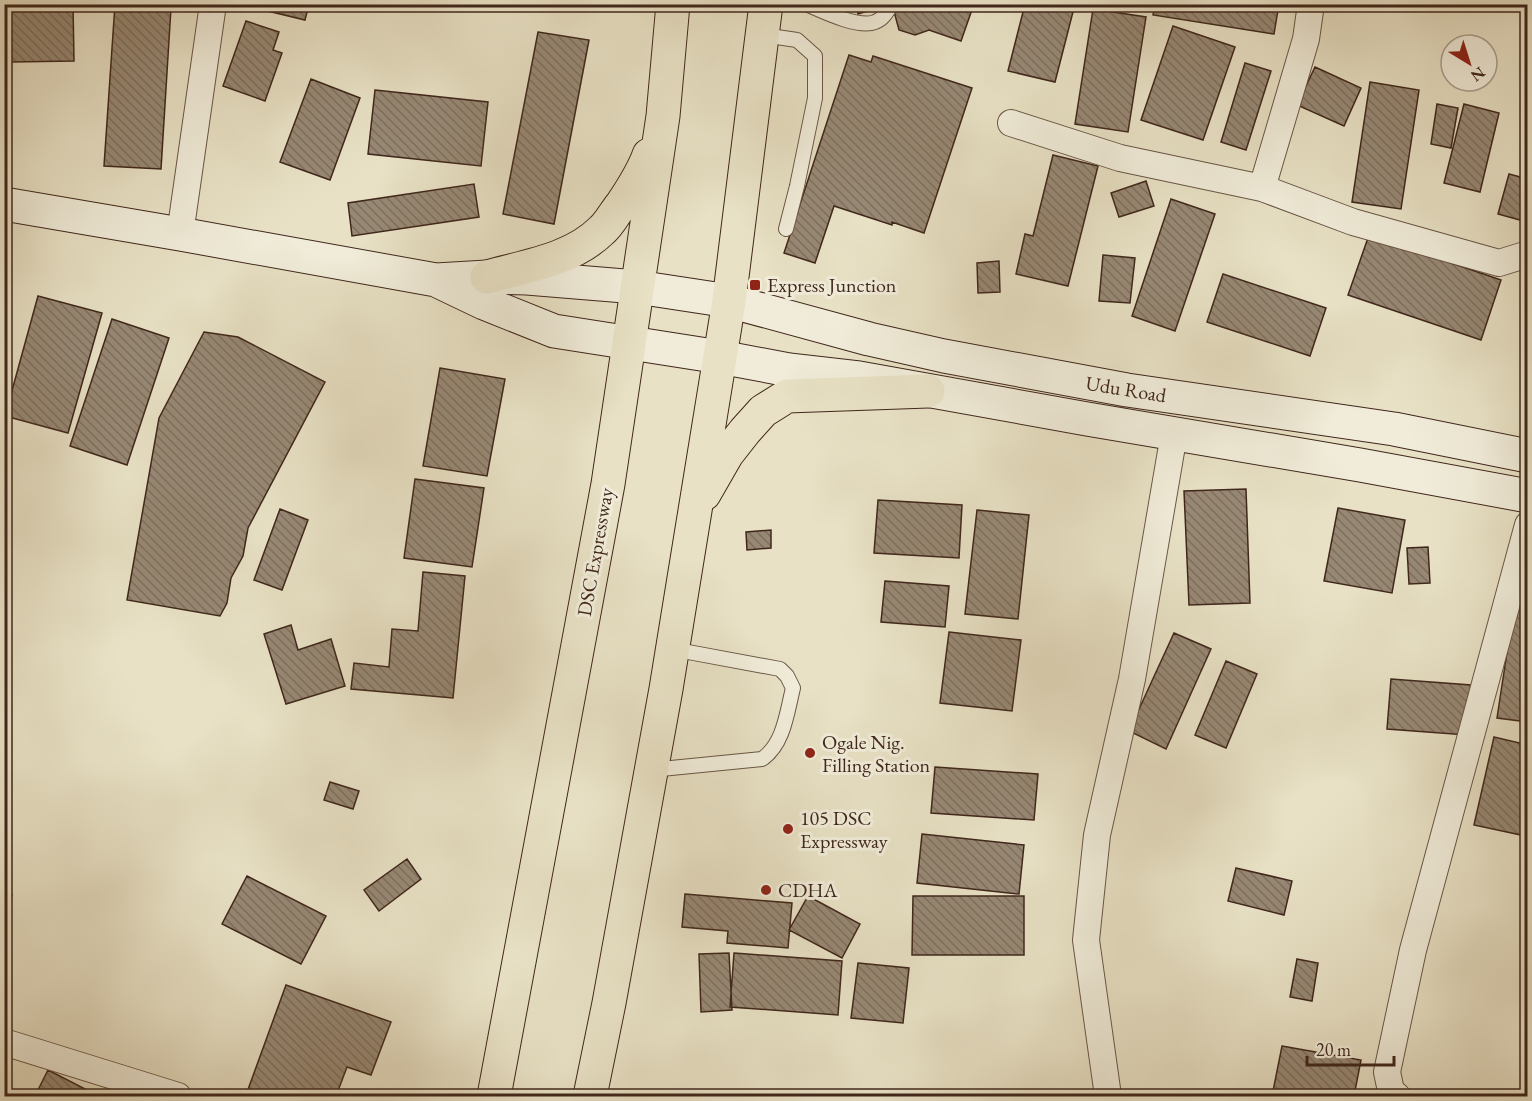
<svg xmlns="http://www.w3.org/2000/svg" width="1532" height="1101" font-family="'EB Garamond',serif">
  <defs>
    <pattern id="building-back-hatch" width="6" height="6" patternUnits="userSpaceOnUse" patternTransform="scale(1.5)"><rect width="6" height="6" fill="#978874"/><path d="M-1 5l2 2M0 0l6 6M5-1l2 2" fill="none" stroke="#7d6f5e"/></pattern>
  </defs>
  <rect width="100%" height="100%" fill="#e8e1c5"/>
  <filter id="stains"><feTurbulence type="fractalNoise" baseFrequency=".00333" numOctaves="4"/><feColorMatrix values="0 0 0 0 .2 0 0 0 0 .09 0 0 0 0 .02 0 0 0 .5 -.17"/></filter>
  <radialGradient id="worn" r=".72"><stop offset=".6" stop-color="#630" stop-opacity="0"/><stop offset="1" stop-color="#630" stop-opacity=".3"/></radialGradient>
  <path fill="url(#building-back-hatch)" stroke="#40271c" stroke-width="1.5" d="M11,4H73L74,61L11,62Z
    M115,4L171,8L161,169L104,166Z
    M239,4H309L305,20Z
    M856,4H890L858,14Z
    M892,4H974L961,41L929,30L915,35L899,30Z
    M1025,4H1075L1055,82L1008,71Z
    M1155,4H1279L1274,34L1153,15Z
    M1093,9L1146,17L1128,132L1075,124Z
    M246,21L279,32L273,50L282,53L265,101L223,86Z
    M1173,26L1235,47L1203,140L1141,120Z
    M538,32L589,40L554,224L503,214Z
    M849,55L871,62L873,56L972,88L924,233L892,222V225L834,206L815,263L784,253Z
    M1245,63L1271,71L1246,150L1221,142Z
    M1315,67L1361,88L1344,126L1297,105Z
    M311,79L360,98L330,180L280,162Z
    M1370,82L1419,90L1401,209L1352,202Z
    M375,90L488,102L481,166L368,154Z
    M1437,104L1458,108L1451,148L1431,144Z
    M1464,104L1499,113L1480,192L1444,183Z
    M1053,155L1098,166L1068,286L1016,274L1025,234L1033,236Z
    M1509,174L1528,179V195L1520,220L1498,214Z
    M1146,181L1154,206L1119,217L1111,193Z
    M474,184L479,217L352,236L348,203Z
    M1171,199L1215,214L1175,331L1132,316Z
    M1369,235L1501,280L1481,340L1348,295Z
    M1103,255L1135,258L1130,303L1099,301Z
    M999,261L1000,292L978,293L977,263Z
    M1223,274L1326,308L1310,356L1207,322Z
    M38,296L102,313L68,433L5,416Z
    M112,319L169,338L127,465L70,446Z
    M204,332L238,337L325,382L248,528L243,556L231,578L227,603L220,616L127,600L159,418Z
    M440,368L505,379L487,476L423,466Z
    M415,479L484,488L472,567L404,558Z
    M1246,489L1250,603L1189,605L1184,491Z
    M878,500L962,505L959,558L874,553Z
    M1338,508L1405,520L1392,593L1324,581Z
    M280,509L308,520L282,590L254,580Z
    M977,510L1029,515L1018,619L965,614Z
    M771,530V548L747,550L746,532Z
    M1428,547L1430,583L1409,584L1407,548Z
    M1520,567L1528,569V722L1497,718Z
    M423,572L465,576L453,698L351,689L354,663L389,667L392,629L418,631Z
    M885,581L949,586L945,627L881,622Z
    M291,625L298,650L331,639L345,686L286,704L264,634Z
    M949,632L1021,640L1012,711L940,703Z
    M1174,633L1211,649L1166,749L1129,731Z
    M1226,661L1257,674L1226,748L1195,735Z
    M1391,679L1471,685L1467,735L1387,729Z
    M1494,737L1528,745V804L1521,835L1474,825Z
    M935,767L1038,774L1034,820L931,813Z
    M330,782L359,791L353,809L324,800Z
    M922,834L1024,845L1019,894L917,883Z
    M407,859L421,879L379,911L364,890Z
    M1236,868L1292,881L1284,915L1228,901Z
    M247,876L326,916L301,964L222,924Z
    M4,893L12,895L4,924Z
    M685,894L792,903L788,948L727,943L728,931L682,927Z
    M808,896L860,924L842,958L789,930Z
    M913,896H1024V955H912Z
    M729,953L732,1010L701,1012L699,954Z
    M734,953L842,961L838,1015L730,1007Z
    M1297,959L1318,963L1312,1001L1290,997Z
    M858,963L909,968L903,1023L851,1018Z
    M286,985L391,1022L371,1075L347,1067L336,1096H251L246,1095Z
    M1282,1046L1361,1060L1354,1096H1272Z
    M48,1070L95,1094L94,1096H35Z"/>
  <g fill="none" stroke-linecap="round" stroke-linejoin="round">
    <g stroke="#6a5646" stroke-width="16">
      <path id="lane" d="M806,4C822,11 859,29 875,22C883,19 887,12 892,4
        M763,35L797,40L815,56V98L797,186L786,229
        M651,770L762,759C784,744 787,712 793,688L787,676L780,669L672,649"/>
    </g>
    <g stroke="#6a5646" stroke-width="28">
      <path id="street" d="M1011,123L1120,158L1262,188L1353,222L1499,263L1528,254
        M1262,188L1306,39L1311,4
        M180,234L213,4
        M4,1042L178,1096
        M1108,1096L1086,940L1097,835L1132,679L1174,434
        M1397,1096L1391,1091L1387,1072L1413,950L1528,525"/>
    </g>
    <g stroke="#40271c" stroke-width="35">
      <path id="secondary" d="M4,204L180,234L436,280L487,277L527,278L637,287L729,301L869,339L944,356L1127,390L1394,429L1528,456
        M438,281L484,303L554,331L720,357L789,370L859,378L1087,419L1360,465L1528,496"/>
    </g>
    <g stroke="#40271c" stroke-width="35">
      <path id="primary" d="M487,277C526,266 572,260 602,230C610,223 615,212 622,204C632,189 643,172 649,155
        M704,494L727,454L745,431L763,411L787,396L928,391
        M494,1096L608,484L663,116L673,4
        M590,1096L609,1003L666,689L720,357L729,301L766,4"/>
    </g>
    <use href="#lane" stroke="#f0ecd9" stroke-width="14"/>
    <use href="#street" stroke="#f0ecd9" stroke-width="26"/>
    <use href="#secondary" stroke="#f0ecd9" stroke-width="33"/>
    <use href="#primary" stroke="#e8e1c5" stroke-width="33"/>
  </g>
  <g fill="#8f2418" stroke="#f0ecd9" stroke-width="2">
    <rect x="749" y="279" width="12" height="12" rx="3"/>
    <circle cx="810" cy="753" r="6"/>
    <circle cx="788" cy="829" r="6"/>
    <circle cx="766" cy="890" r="6"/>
  </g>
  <g text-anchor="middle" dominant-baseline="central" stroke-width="6" stroke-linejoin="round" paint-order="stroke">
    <g font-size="20" fill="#40271c" stroke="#f0ecd9" text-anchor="start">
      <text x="767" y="285">Express Junction</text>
      <text x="822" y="742">Ogale Nig.<tspan x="822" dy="23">Filling Station</tspan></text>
      <text x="800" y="818">105 DSC<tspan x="800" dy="23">Expressway</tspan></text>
      <text x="778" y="890">CDHA</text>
    </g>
    <g font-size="20" fill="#40271c" stroke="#f0ecd9">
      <text transform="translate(1126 389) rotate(9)">Udu Road</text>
      <text transform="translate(595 552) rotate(-80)">DSC Expressway</text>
    </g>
  </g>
  <rect width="1532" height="1101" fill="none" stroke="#e8e1c5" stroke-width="24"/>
  <rect x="6" y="6" width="1520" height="1089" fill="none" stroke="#40271c" stroke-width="3"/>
  <rect x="12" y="12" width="1508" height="1077" fill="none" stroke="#40271c" stroke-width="1.5"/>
  <g transform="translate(1469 63) rotate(142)"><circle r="28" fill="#f0ecd9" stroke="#aa9d8d" stroke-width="1.5"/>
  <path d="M0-4.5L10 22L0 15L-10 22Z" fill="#8f2418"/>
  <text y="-9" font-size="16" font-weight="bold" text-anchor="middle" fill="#40271c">N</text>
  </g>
  <path d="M1307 1056v9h87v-9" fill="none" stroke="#40271c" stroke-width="3"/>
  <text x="1316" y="1056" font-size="18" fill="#40271c" stroke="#f0ecd9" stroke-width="4.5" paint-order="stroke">20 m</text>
  <rect width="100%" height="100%" filter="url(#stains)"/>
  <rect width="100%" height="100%" fill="url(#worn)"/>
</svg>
